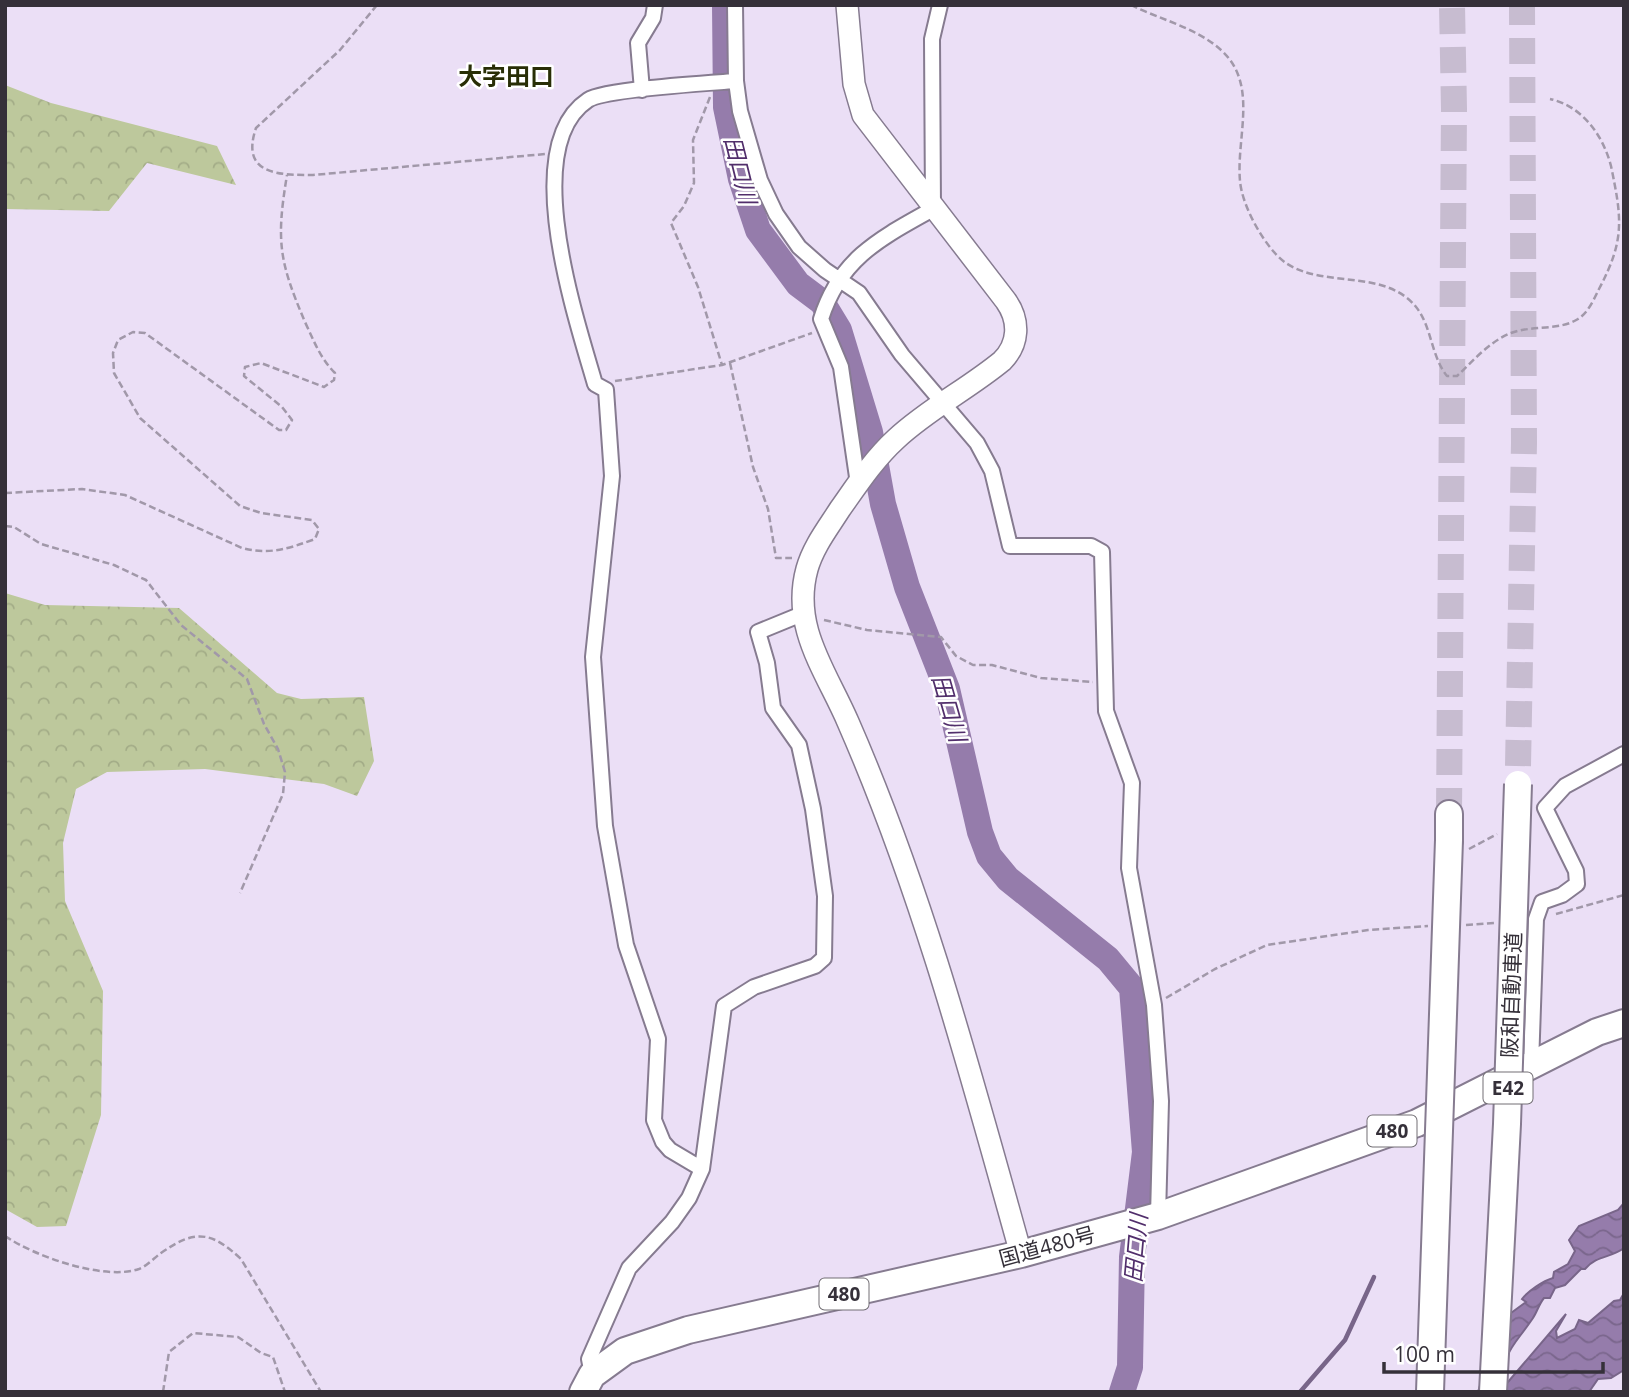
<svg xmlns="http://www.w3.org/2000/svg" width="1629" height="1397" font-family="'Open Sans','Noto Sans JP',sans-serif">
  <defs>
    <pattern id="forest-crowns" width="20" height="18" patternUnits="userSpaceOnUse" patternTransform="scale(1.75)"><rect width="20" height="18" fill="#bdc89c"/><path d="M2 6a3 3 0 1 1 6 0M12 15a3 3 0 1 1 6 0" fill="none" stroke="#a3ac87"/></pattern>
    <pattern id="water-waves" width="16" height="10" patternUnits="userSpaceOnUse" patternTransform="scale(1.75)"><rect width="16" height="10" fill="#957cab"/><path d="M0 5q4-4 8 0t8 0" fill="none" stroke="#7a668c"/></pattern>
  </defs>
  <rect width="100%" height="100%" fill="#ebdff6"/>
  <path fill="url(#forest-crowns)" d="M5,85L51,103L217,146L236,185L147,163L109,211L5,209Z
    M5,593L45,605L179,608L277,693L301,699L364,697L374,761L357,796L324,784L205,769L107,772L76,789L63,843L65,901L103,991L101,1115L66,1226L37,1227L5,1209Z"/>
  <path fill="url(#water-waves)" stroke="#786589" stroke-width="2" d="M1624,1203V1248C1611,1258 1597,1255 1585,1269H1581L1565,1285L1555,1288L1550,1298H1544C1539,1304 1537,1312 1533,1318C1512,1349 1504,1348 1502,1389L1566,1314L1556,1331L1557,1338L1575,1329L1579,1320L1588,1323L1614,1301L1620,1300L1624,1293V1370L1611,1378L1598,1379L1589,1392H1478L1500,1321L1526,1302L1522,1299C1528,1291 1543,1281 1553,1278L1554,1272L1568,1264L1575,1251L1569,1240L1579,1226L1618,1210Z"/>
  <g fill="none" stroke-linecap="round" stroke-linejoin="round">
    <path stroke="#786589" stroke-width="4.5" d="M1300,1392L1345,1340L1374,1277"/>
    <path stroke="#957cab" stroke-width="26" d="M725,5L726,107L741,179L758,230L798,284L822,302L839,330L870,432L883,504L907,587L947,689L980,832L989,856L1008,879L1108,959L1132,988L1145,1152L1132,1257L1130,1367L1122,1392"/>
    <path stroke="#c7bcd0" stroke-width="26" stroke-dasharray="26 13" stroke-linecap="butt" d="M1518,766L1524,443L1522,5
      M1449,814L1454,109L1452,5"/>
    <g stroke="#867b90" stroke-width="18">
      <path id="street" d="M735,5L736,81L740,111L760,180L776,214L799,247L825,270L859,293L902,355L977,443L992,471L1010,546H1091L1102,552L1106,711L1132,783L1129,868L1154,1005L1161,1101L1158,1216
        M642,90L638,43L653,18L655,5
        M858,484L841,367L821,319C840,258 881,238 933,209L932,39L940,5
        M1531,1065L1536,919L1542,902L1562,895L1577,884L1576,871L1545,808L1565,786L1624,754
        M702,1169L670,1150L663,1142L654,1120L658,1039L626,945L605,826L593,657L612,476L606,390L595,384C576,318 518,146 588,100C605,89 710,83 736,81
        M592,1375L589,1359L629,1268L672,1222L689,1198L702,1169L724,1006L754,987L815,966L824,958L825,896L813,809L799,745L773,708L767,663L758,632L802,614"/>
    </g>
    <g stroke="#867b90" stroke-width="24">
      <path id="secondary" d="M847,5L854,84L863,115L1006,301C1020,321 1019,344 1002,361C968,389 928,409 896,439C874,459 857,485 840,509C828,528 813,547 807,569C791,627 826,671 848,722C923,893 971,1075 1021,1254"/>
    </g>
    <g stroke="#867b90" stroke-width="30">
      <path id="highway" d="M1449,840V814
        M583,1392L592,1375L625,1351L688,1330L1021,1254L1158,1216L1417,1123L1597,1032L1624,1023"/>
    </g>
    <path stroke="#a198a9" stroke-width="2.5" stroke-dasharray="7 3.5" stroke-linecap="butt" d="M377,5L340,50L256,128C240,175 279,175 313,175L545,154
      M1131,5C1159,19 1197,28 1221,50C1259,84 1236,137 1240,181C1242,204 1259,235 1274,252C1306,291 1370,268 1407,298C1433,318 1428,352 1447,376H1457C1473,361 1490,341 1511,333C1532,325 1559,331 1578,319C1588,313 1594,299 1599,289C1625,240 1622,219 1611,166C1603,135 1582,106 1550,99
      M710,97L693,140L694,183L684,206L671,223L698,287L722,365
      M730,363L753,467L768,509L776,558H792
      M615,381L722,365L812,333
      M5,493L82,489L125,495L242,548C269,555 288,549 315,539L319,529L312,520L261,513L240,506L140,418L114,373L113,353L118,340L133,332L145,333L279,430H286L292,420L282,407L244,376L245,367L261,363L324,387L334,380L335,373C320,358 314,341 305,322C279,261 276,241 287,175
      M5,526L14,527L41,544L114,565L146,580L181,625L247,679L264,724L278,749L285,772L283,794L240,893
      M824,620L867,630L941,637L956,656L973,665H992L1041,678L1093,682
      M1469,849L1497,834
      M1556,914L1624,895
      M1466,925L1494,923
      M1166,998L1215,969L1267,945L1368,930L1428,926
      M5,1236C34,1256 104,1281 139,1269C147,1266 154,1258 161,1253C195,1229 211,1231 241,1259L321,1392
      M163,1392L169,1352L193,1333L238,1337L261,1353L273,1357L285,1392"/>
    <use href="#street" stroke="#fff" stroke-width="14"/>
    <use href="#secondary" stroke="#fff" stroke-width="21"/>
    <use href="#highway" stroke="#fff" stroke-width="26"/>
    <g stroke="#867b90" stroke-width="30" stroke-linecap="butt">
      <path id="highway-bridge" d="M1430,1392L1449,840
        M1493,1392L1507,1124L1518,784"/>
    </g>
    <use href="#highway-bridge" stroke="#fff" stroke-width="26"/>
  </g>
  <g text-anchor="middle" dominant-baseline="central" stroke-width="5" stroke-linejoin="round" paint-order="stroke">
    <g fill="#fff" stroke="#726e74" stroke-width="2">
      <rect x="1483.5" y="1072.5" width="49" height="31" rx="5"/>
      <rect x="1367.5" y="1115.5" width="49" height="31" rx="5"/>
      <rect x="819.5" y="1278.5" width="49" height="31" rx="5"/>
    </g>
    <g font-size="19" font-weight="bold" fill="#353039">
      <text x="1508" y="1088">E42</text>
      <text x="1392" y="1131">480</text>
      <text x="844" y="1294">480</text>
    </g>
    <g font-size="21" fill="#353039" stroke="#fff">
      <text transform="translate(1511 995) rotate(-88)">阪和自動車道</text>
      <text transform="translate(1047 1246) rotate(-15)">国道480号</text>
    </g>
    <g font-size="23" font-style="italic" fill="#512e6b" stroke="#fff">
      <text transform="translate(741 170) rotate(76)">田口川</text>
      <text transform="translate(950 708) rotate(74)">田口川</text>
      <text transform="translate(1135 1248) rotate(-85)">田口川</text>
    </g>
    <g font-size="24" font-weight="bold" fill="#282e06" stroke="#fff">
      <text x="506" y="75">大字田口</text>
    </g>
  </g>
  <rect width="1629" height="1397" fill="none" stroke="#353039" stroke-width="14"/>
  <path d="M1384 1362v10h219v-10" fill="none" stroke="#353039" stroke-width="3.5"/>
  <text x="1394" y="1362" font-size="21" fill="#353039" stroke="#ffffff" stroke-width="5" paint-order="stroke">100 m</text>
</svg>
